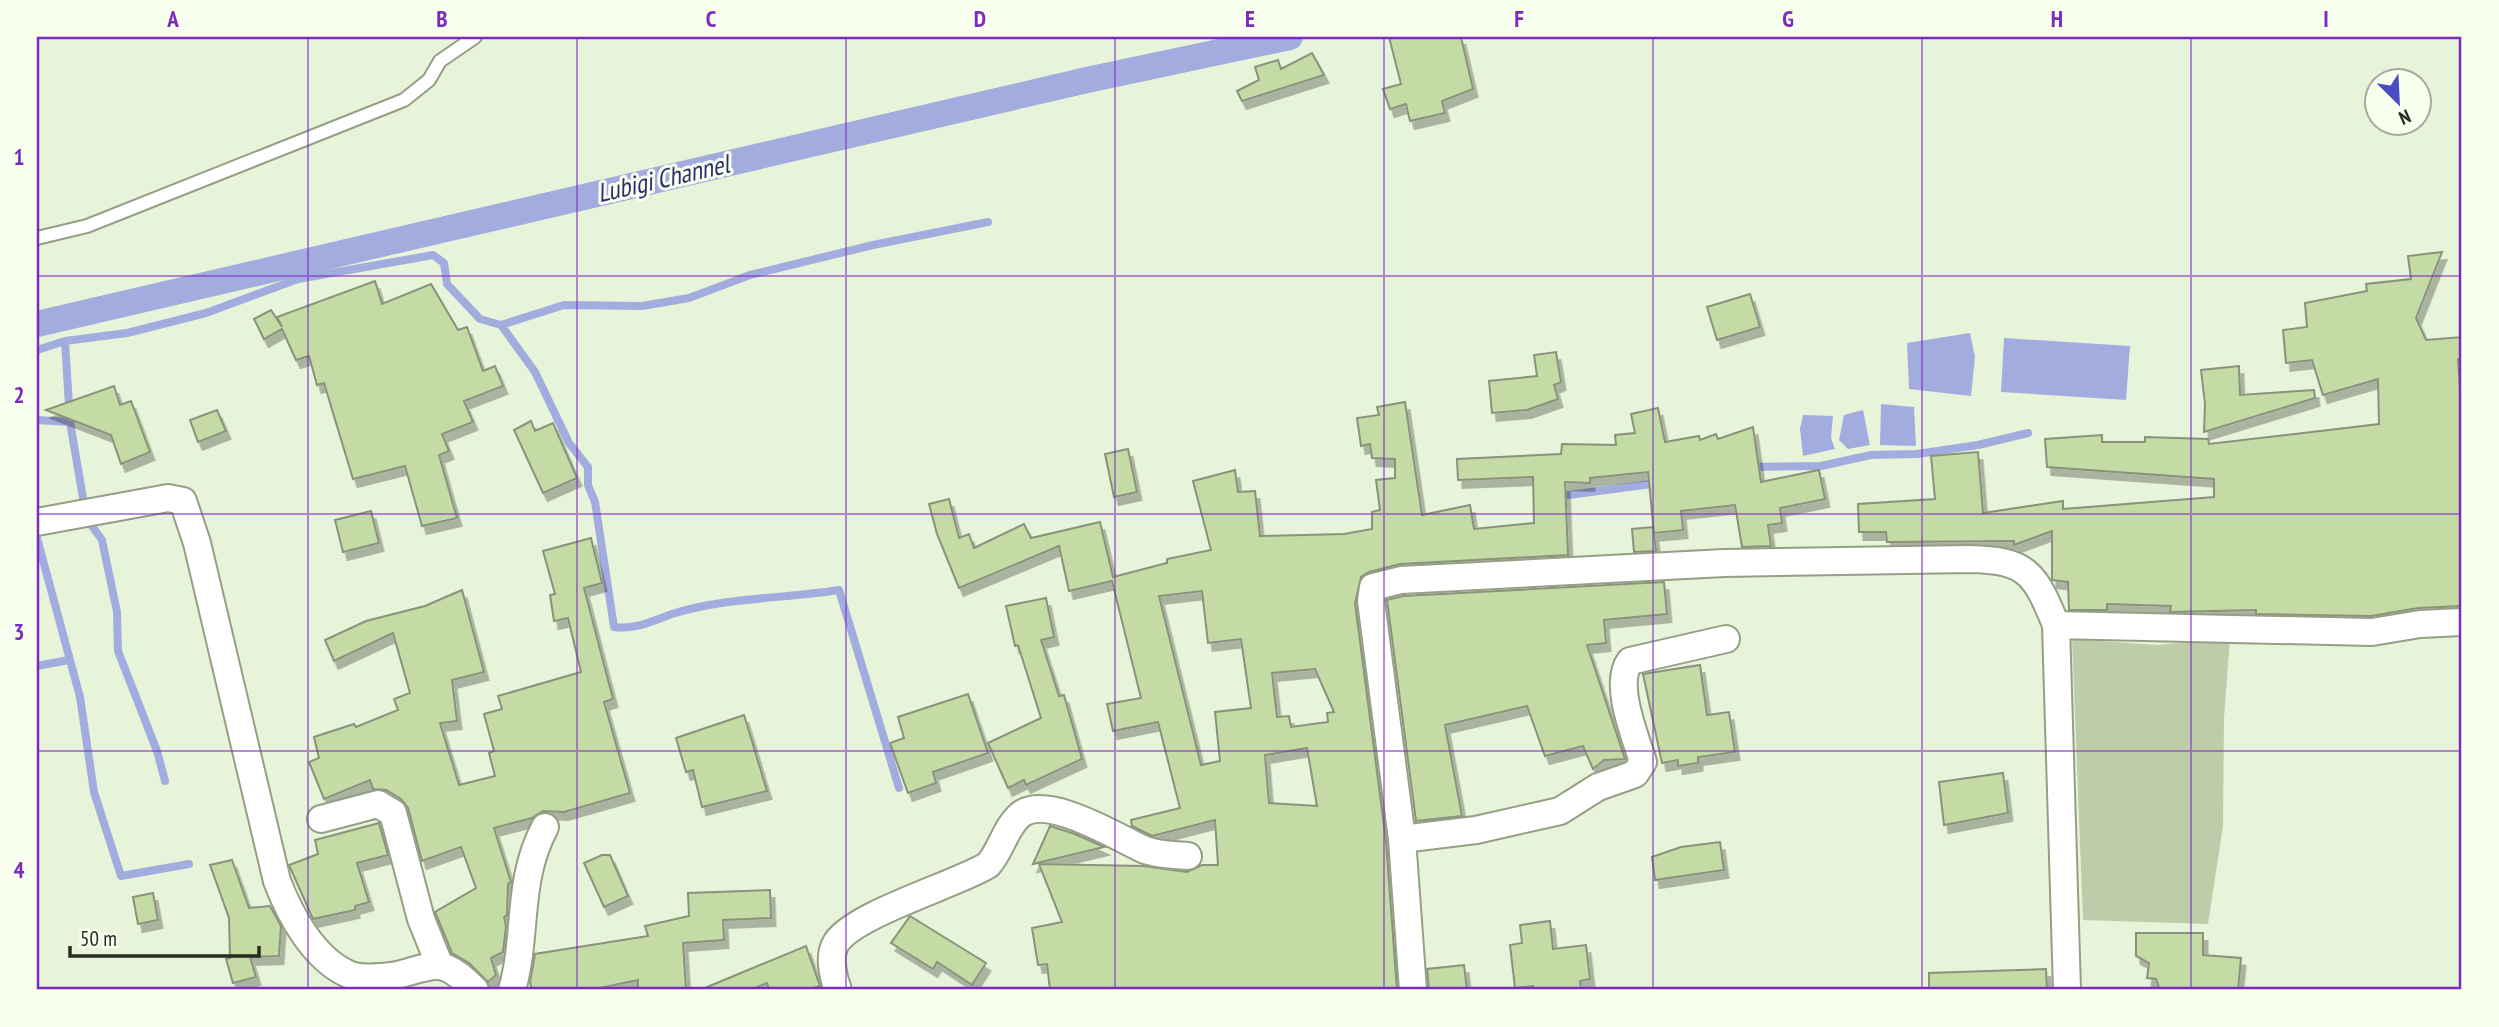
<svg xmlns="http://www.w3.org/2000/svg" width="2499" height="1027" font-family="'PT Sans Narrow',sans-serif">
  <defs>
    <filter id="shadow"><feDropShadow dx="4.5" dy="8" stdDeviation="0" flood-color="#0004"/></filter>
  </defs>
  <rect width="100%" height="100%" fill="#e8f4d9"/>
  <path fill="#beccaa" d="M2230,638L2224,718L2223,826L2208,924L2083,920L2072,639L2158,645Z"/>
  <path fill="#a2acdf" d="M1970,333L1975,357L1971,396L1909,389L1907,343Z
    M2004,338L2130,346L2126,400L2001,392Z
    M1881,404L1914,407L1916,446L1880,445Z
    M1863,410L1870,445L1848,449L1839,440L1844,415Z
    M1803,415L1833,416L1831,438L1835,449L1803,456L1800,429Z"/>
  <g fill="none" stroke-linecap="round" stroke-linejoin="round">
    <path stroke="#a2acdf" stroke-width="8" d="M501,325L535,372L569,443L588,467V485L595,502L614,627C634,630 653,621 672,614C727,597 782,599 839,590L899,788
      M65,341L70,422L85,510
      M37,350L65,341L127,333L206,313L298,279L433,255L444,263L447,284L480,319L501,325L564,305L642,306L689,298L750,275L873,245L988,222
      M37,420L70,422
      M1751,467L1821,466L1871,455L1917,454L1978,445L2028,433
      M1561,496L1659,483
      M87,519L102,540L117,612L118,651L157,751L165,781
      M37,538L80,697L94,792L121,876L189,864
      M37,666L69,660"/>
    <path stroke="#a2acdf" stroke-width="26" d="M37,324L1087,80L1290,37"/>
  </g>
  <path fill="#c5dba6" stroke="#89937b" stroke-width="2" fill-rule="evenodd" filter="url(#shadow)" d="M1389,37H1461L1473,89L1442,101L1445,113L1410,121L1406,104L1390,109L1383,89L1401,84Z
    M1312,53L1324,75L1242,101L1237,91L1259,80L1255,67L1278,60L1281,69Z
    M2442,252L2416,318L2426,340L2462,337V359H2458L2462,420V606L2418,608L2371,616L2256,614V610L2170,612L2171,606L2107,604V610H2069L2068,582L2052,580V531L2014,545V541L1887,542L1886,532H1859L1858,504L1935,499L1931,456L1978,452L1983,513L2063,501V509L2214,497V479L2047,467L2045,439L2102,435V442H2145V437L2208,439L2209,444L2379,424L2378,379L2323,395L2312,360L2286,363L2283,330L2307,327L2305,303L2367,291L2366,284L2411,279L2408,256Z
    M375,281L382,304L431,284L458,330L467,327L483,371L495,366L503,386L464,401L473,422L442,434L449,451L439,455L457,518L422,526L405,466L353,479L324,383L317,385L309,356L296,360L282,329L264,339L254,319L271,310L282,327L277,317Z
    M1750,294L1760,327L1717,340L1707,307Z
    M1556,352L1561,382L1554,385L1558,399L1527,410L1492,413L1489,381L1537,376L1534,355Z
    M2239,366L2240,395L2314,390L2315,398L2204,432L2205,404L2201,370Z
    M114,386L120,405L131,401L150,452L121,464L111,435L46,410Z
    M1405,402L1422,515L1470,505L1474,529L1534,523L1533,477L1458,480L1457,459L1561,454L1562,444L1616,445L1615,435L1635,433L1631,414L1658,408L1665,442L1699,436L1700,440L1716,434L1718,439L1753,427L1761,482L1819,470L1825,499L1780,508L1782,523L1768,525L1771,546L1742,547L1735,505L1681,511L1683,530L1654,533L1648,472L1590,478V483L1565,482L1568,555L1400,564L1369,572L1361,577L1355,603L1386,841L1397,990H1050L1047,964L1038,965L1032,928L1062,922L1039,864L1143,866L1187,872L1202,865H1218L1215,820L1152,836L1132,826L1131,820L1180,808L1158,722L1113,731L1107,704L1141,698L1112,581L1069,591L1059,546L959,588L937,534L929,504L949,499L959,538L969,534L974,548L1024,524L1031,538L1100,522L1113,577L1167,563V559L1211,550L1193,481L1235,470L1238,492L1255,491L1260,536L1344,534L1372,529V512L1380,510L1376,480L1395,478V459L1372,458L1370,444L1361,446L1357,418L1379,415L1377,407ZM1202,591L1208,643L1241,639L1251,708L1215,712L1220,761L1201,765L1159,596ZM1315,669L1334,712L1327,713L1328,722L1291,727L1289,716L1277,717L1272,673ZM1307,748L1317,806L1269,803L1265,755Z
    M217,410L226,431L198,442L190,420Z
    M531,421L535,431L553,423L577,478L543,493L514,430Z
    M1128,449L1137,492L1114,497L1105,454Z
    M371,511L379,543L343,552L335,520Z
    M1653,527L1656,551L1634,552L1632,529Z
    M591,538L602,583L584,588L613,699L604,702L630,793L564,812L543,811L532,818L494,828L511,882L508,884L507,915L504,917L506,926L503,952L491,958L496,975L488,982L469,963L452,953L435,912L476,888L461,847L422,861L408,808L401,799L386,790L373,789L370,780L324,799L309,762L319,758L314,737L354,724L356,727L398,710L394,699L410,693L393,633L334,661L325,640L366,621L425,606L462,590L484,672L452,680L457,721L440,723L459,785L495,776L489,753L494,751L484,714L502,709L498,696L581,672L568,618L554,621L550,595L555,594L543,551Z
    M1664,582L1667,614L1604,620L1606,643L1587,645L1625,759L1604,760L1593,769L1583,746L1545,756L1527,706L1445,725L1462,816L1416,821L1387,600L1403,596Z
    M1046,598L1054,637L1041,640L1059,696L1064,695L1082,759L1026,785L1024,780L1008,788L988,743L1041,718L1018,645L1015,646L1006,606Z
    M1700,665L1707,715L1729,712L1735,752L1698,757V763L1678,766V760L1662,763L1643,674Z
    M968,694L988,753L933,772L936,783L908,793L890,743L904,738L898,717Z
    M744,715L767,791L702,807L693,770L686,772L676,738Z
    M2003,773L2008,813L1944,825L1939,782Z
    M379,823L388,855L357,863L369,902L355,906V910L313,919L289,865L318,854L315,840Z
    M1050,826L1075,834L1104,847L1033,864Z
    M1720,842L1724,870L1655,880L1652,857L1681,847Z
    M602,855H610L628,896L604,907L584,863Z
    M232,860L249,908L270,906L281,926L279,956L250,957L256,977L233,983L226,959L230,958L229,918L210,865Z
    M770,890L771,918L723,920L724,940L683,943L686,990H638V980L590,990H532L530,982L535,954L648,936L645,926L689,916L688,893Z
    M153,893L158,920L138,924L133,897Z
    M910,916L986,963L972,985L937,962L933,969L891,943Z
    M1550,921L1553,949L1586,945L1590,979L1580,981L1581,990H1534L1533,986L1515,988L1510,945L1522,943L1520,925Z
    M2136,933H2203V955L2241,958L2238,990H2160L2156,979L2147,978L2149,963L2136,956Z
    M806,946L820,986L807,990H769L767,983L750,990H700Z
    M1464,965L1467,990H1429L1427,969Z
    M2046,969L2047,990H1929V973Z"/>
  <g fill="none" stroke-linecap="round" stroke-linejoin="round">
    <g stroke="#949f86" stroke-width="16">
      <path id="service" d="M37,238L87,226L404,100L429,80L440,61L475,37"/>
    </g>
    <g stroke="#949f86" stroke-width="30">
      <path id="minor" d="M37,522L168,498L183,501L197,543L277,881C290,915 313,958 348,974C361,980 378,977 391,976C407,974 424,965 439,966C452,967 467,982 475,990
        M2056,625L2372,632L2420,624L2462,622
        M321,819L378,804L393,813L421,919L440,966
        M1402,839L1476,830L1560,811L1598,787L1635,774L1643,762C1635,735 1613,684 1630,661L1726,639
        M512,990C528,933 516,882 545,827
        M838,990C833,977 828,956 836,943C854,914 955,885 988,865C1001,851 1005,828 1020,815C1047,793 1118,838 1145,850C1159,855 1174,855 1188,856
        M1413,990L1402,839L1371,601L1373,587L1401,580L1724,563L1969,559C2027,560 2035,573 2056,625L2067,990"/>
    </g>
    <use href="#service" stroke="#fff" stroke-width="12"/>
    <use href="#minor" stroke="#fff" stroke-width="26"/>
  </g>
  <path fill="none" stroke="#7b2cbf" stroke-width="2" stroke-opacity="0.55" d="M308,37V990M577,37V990M846,37V990M1115,37V990M1384,37V990M1653,37V990M1922,37V990M2191,37V990M37,276H2462M37,514H2462M37,751H2462"/>
  <g text-anchor="middle" dominant-baseline="central" stroke-width="6" stroke-linejoin="round" paint-order="stroke">
    <g font-size="26" font-style="italic" fill="#2b2f6c" stroke="#f8ffef">
      <text transform="translate(663 178) rotate(-13)">Lubigi Channel</text>
    </g>
  </g>
  <rect width="2499" height="1027" fill="none" stroke="#f8ffef" stroke-width="77"/>
  <g transform="translate(2398 102) rotate(156)"><circle r="33" fill="#f8ffef" stroke="#a4aa9d" stroke-width="2"/>
  <path d="M0-5L12 26L0 18L-12 26Z" fill="#494dc3"/>
  <text y="-10" font-size="19" font-weight="bold" text-anchor="middle" fill="#272b21">N</text>
  </g>
  <path d="M70 946v10h189v-10" fill="none" stroke="#272b21" stroke-width="3.5"/>
  <text x="80" y="946" font-size="21" fill="#272b21" stroke="#f8ffef" stroke-width="5" paint-order="stroke">50 m</text>
  <rect x="38" y="38" width="2422" height="950" fill="none" stroke="#7b2cbf" stroke-width="2.5"/>
  <g font-size="23" text-anchor="middle" font-weight="bold" fill="#7b2cbf">
    <text x="173" y="27">A</text>
    <text x="442" y="27">B</text>
    <text x="711" y="27">C</text>
    <text x="980" y="27">D</text>
    <text x="1250" y="27">E</text>
    <text x="1519" y="27">F</text>
    <text x="1788" y="27">G</text>
    <text x="2057" y="27">H</text>
    <text x="2326" y="27">I</text>
    <text x="19" y="165">1</text>
    <text x="19" y="403">2</text>
    <text x="19" y="640">3</text>
    <text x="19" y="878">4</text>
  </g>
</svg>
